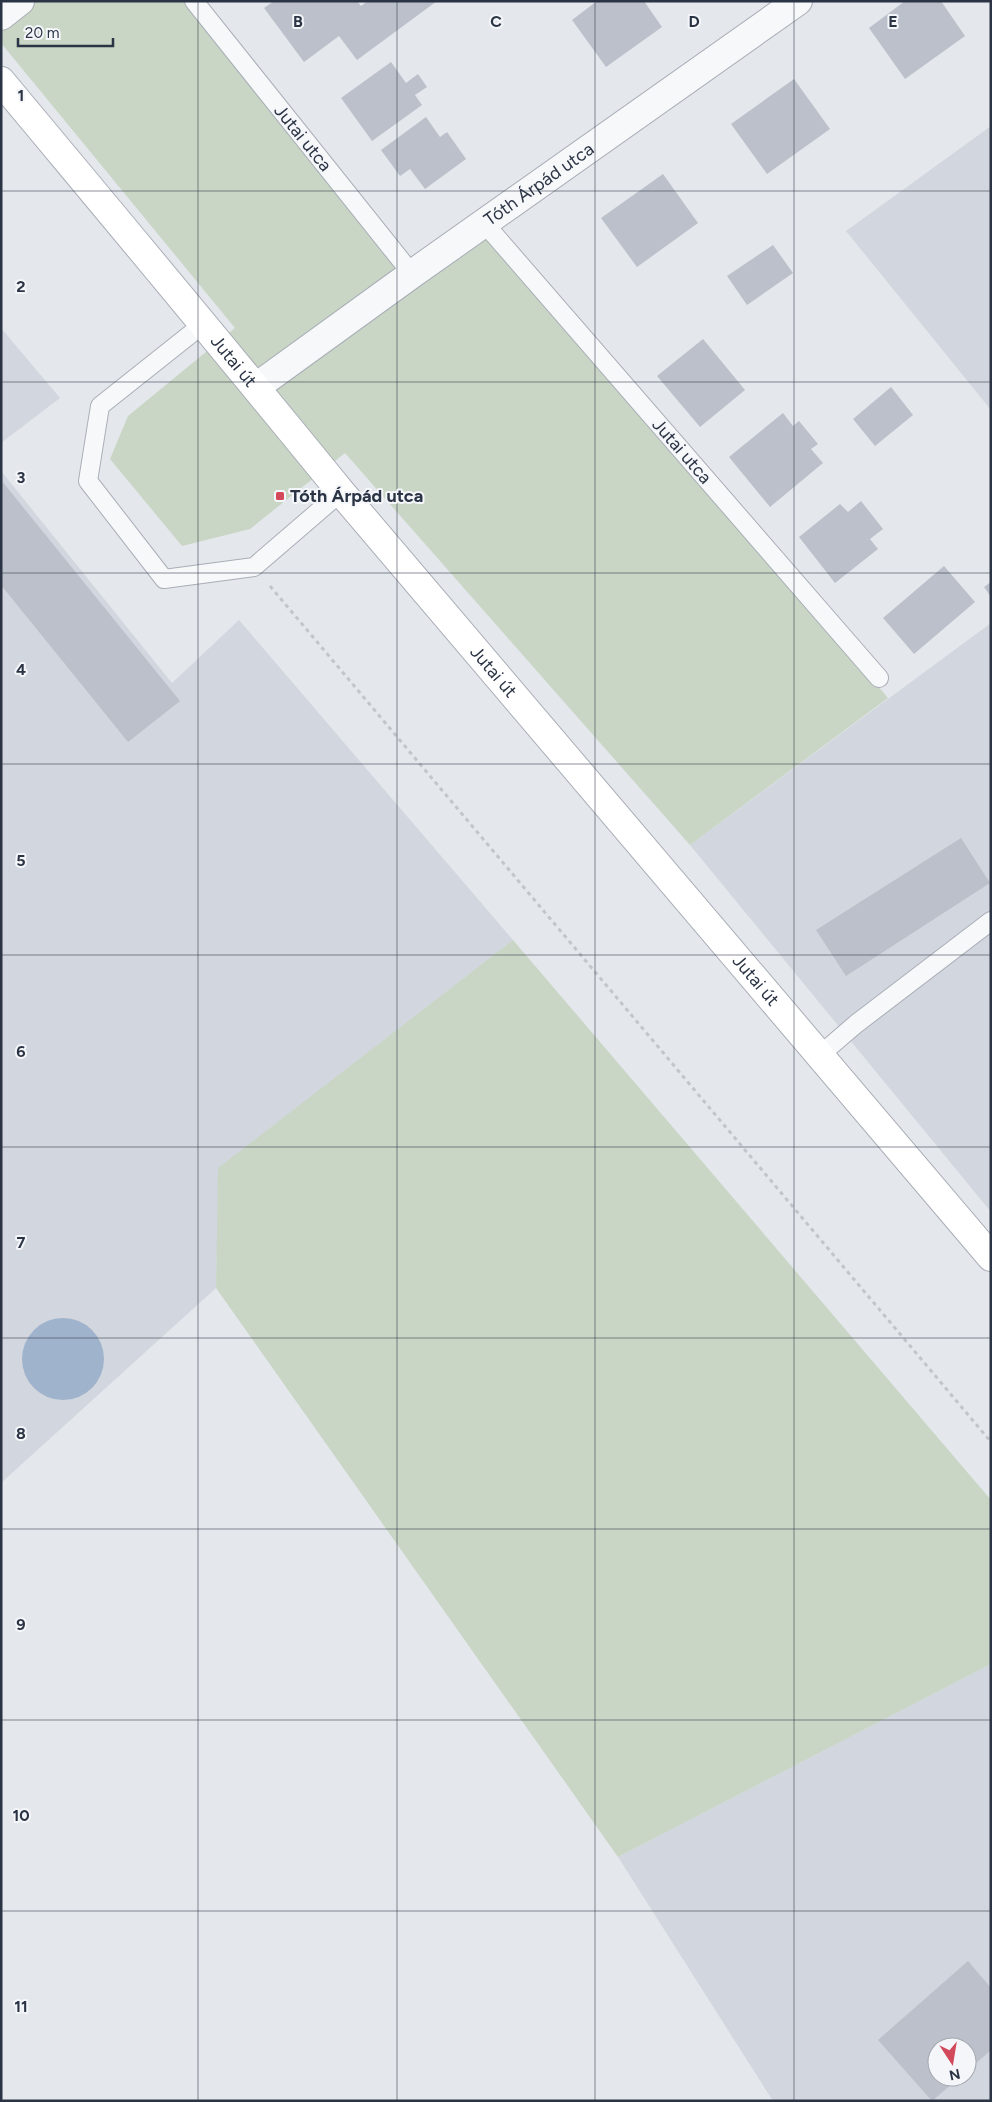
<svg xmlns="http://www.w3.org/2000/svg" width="992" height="2102" font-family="Figtree,sans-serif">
  <rect width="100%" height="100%" fill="#e4e7ec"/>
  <path fill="#d2d6de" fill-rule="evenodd" d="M991,126V410L846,231Z
    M1,328L60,398L1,443Z
    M1,471L172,683L239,620L513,940L219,1168L216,1288L1,1483Z
    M991,623V1212L690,845Z
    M991,1664V2101H773L618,1857ZM937,2047H967V2077H937Z"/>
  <path fill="#c9d6c5" d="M1,1H200L412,274L485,224L888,698L690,845L345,453L250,529L182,546L110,459L128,416L235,328L1,43Z
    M513,940L991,1500V1664L618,1857L216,1288L218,1168Z"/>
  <path fill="#9fb4cc" d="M22 1359a41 41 0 1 1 82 0a41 41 0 1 1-82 0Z"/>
  <path fill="#bbc0ca" d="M274,1H357L361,6L368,1H437L357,60L339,36L304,62L264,8Z
    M597,1H644L662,27L606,67L572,20Z
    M905,1H941L965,36L905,79L869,28Z
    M391,62L406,83L418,74L427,87L415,95L422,105L372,141L341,98Z
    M794,79L830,129L767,174L731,124Z
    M426,117L440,137L447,132L466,159L425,189L410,169L400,176L381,150Z
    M663,174L698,223L637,267L601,218Z
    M773,245L793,273L747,305L727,276Z
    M703,339L745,390L700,427L657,376Z
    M891,387L913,415L875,446L853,419Z
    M783,413L793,426L799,421L818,444L811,449L823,463L770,507L729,457Z
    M1,480L180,701L128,742L1,585Z
    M861,501L883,529L870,539L878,549L835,583L799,537L840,504L848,512Z
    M944,566L975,602L914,654L883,618Z
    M991,582V597L984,587Z
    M961,838L990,883L846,976L816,930Z
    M968,1961L991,1988V2050L967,2071V2047H937V2077H960L932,2101L878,2040Z"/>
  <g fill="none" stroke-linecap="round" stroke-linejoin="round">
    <g stroke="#a9aeb7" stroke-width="20">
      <path id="service" d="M194,1L412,274
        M485,224L879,678
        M202,325L100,406L88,481L164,579L254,567L341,492
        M820,1055L856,1024L991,921"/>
    </g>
    <g stroke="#a9aeb7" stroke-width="30">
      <g id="minor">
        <path d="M1,16L20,1"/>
        <path id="s1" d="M256,387L412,274L798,1"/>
      </g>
    </g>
    <g stroke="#a9aeb7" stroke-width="30">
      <g id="secondary">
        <path id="s2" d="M1,81C115,218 229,354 341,492L991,1257"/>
      </g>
    </g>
    <path stroke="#c2c5cb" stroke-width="3" stroke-dasharray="4 4" stroke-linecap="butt" d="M270,586L991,1442"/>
    <use href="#service" stroke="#f7f8fa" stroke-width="18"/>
    <use href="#minor" stroke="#f7f8fa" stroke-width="28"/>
    <use href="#secondary" stroke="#fff" stroke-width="28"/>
  </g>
  <path fill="none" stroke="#2b3445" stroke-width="1" stroke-opacity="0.55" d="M198,1V2101M397,1V2101M595,1V2101M794,1V2101M1,191H991M1,382H991M1,573H991M1,764H991M1,955H991M1,1147H991M1,1338H991M1,1529H991M1,1720H991M1,1911H991"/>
  <rect fill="#d1495b" stroke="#f4f6f9" stroke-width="2" x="275" y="491" width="10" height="10" rx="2.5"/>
  <g text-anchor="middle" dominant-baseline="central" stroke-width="4" stroke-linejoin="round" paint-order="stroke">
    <g font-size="18" fill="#2b3445" stroke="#f4f6f9">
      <text transform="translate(303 138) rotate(51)">Jutai utca</text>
      <text stroke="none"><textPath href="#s1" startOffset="348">Tóth Árpád utca</textPath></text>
      <text stroke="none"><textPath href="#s2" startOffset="364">Jutai út</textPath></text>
      <text transform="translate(682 451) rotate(49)">Jutai utca</text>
      <text stroke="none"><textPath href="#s2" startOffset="769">Jutai út</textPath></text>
      <text stroke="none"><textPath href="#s2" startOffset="1174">Jutai út</textPath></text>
    </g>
    <g font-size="18" font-weight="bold" fill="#2b3445" stroke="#f4f6f9" text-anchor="start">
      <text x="290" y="496">Tóth Árpád utca</text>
    </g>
  </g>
  <g font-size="16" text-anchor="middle" font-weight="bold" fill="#2b3445" stroke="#f4f6f9" stroke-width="4" stroke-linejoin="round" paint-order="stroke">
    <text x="298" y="27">B</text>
    <text x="496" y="27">C</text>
    <text x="694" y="27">D</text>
    <text x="893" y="27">E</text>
    <text x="21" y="101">1</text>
    <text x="21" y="292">2</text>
    <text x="21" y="483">3</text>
    <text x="21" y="675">4</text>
    <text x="21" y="866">5</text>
    <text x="21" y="1057">6</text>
    <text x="21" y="1248">7</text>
    <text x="21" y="1439">8</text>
    <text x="21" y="1630">9</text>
    <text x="21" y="1821">10</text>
    <text x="21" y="2012">11</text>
  </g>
  <rect width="992" height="2102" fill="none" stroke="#2b3445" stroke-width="5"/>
  <g transform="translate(952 2062) rotate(168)"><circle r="24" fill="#f4f6f9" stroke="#a4a8b1"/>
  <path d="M0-4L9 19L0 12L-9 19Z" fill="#d1495b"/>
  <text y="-8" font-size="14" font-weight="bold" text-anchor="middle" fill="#2b3445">N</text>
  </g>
  <path d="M18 38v8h95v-8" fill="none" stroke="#2b3445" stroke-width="2.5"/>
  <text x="25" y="38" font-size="15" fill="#2b3445" stroke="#f4f6f9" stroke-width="4" paint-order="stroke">20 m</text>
</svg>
